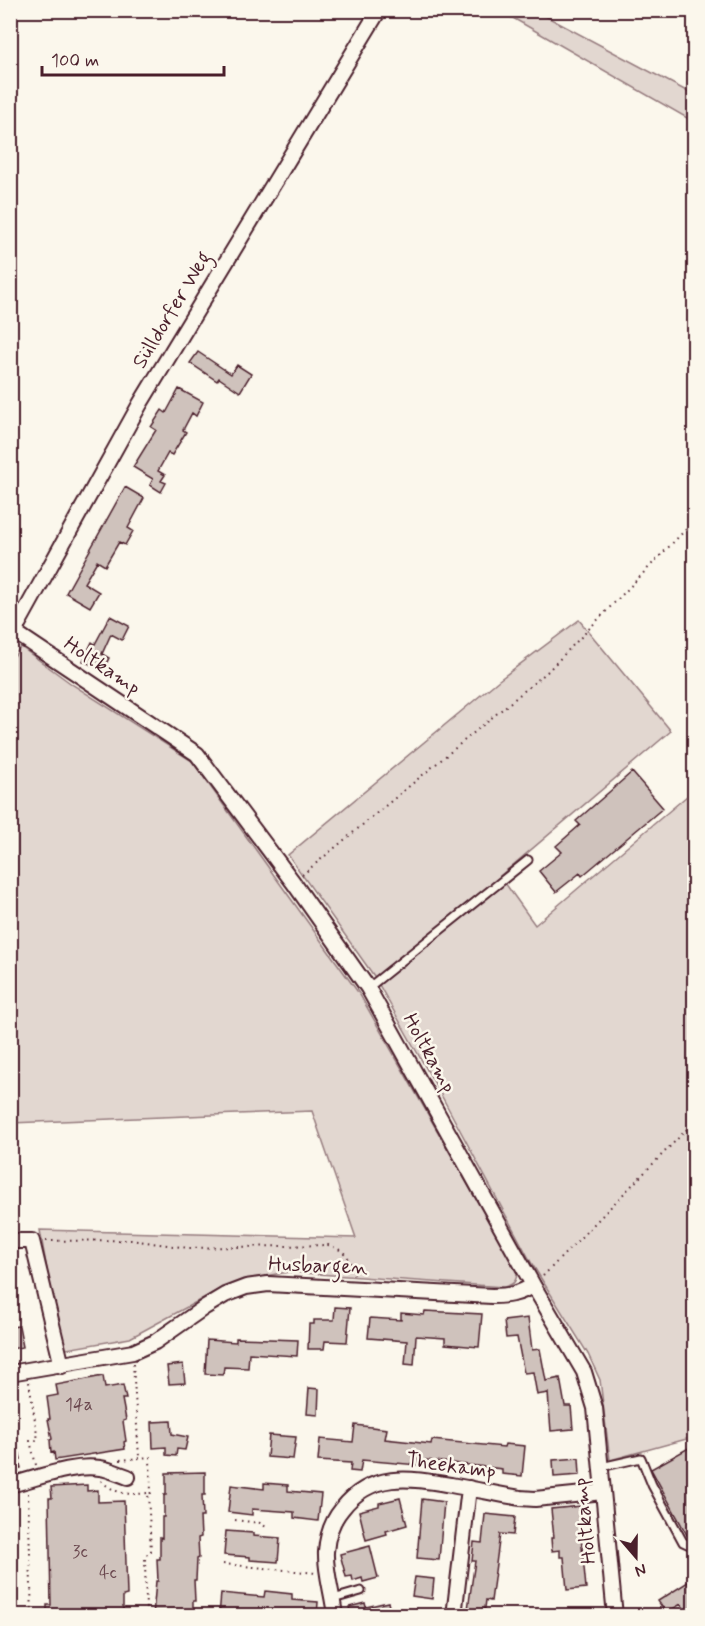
<svg xmlns="http://www.w3.org/2000/svg" width="705" height="1626" font-family="Mynerve,sans-serif">
  <rect width="100%" height="100%" fill="#fbf7ec"/>
  <filter id="ink" filterUnits="userSpaceOnUse"><feTurbulence type="fractalNoise" baseFrequency=".0167" numOctaves="2"/><feDisplacementMap in="SourceGraphic" scale="12" xChannelSelector="R" yChannelSelector="G"/><feConvolveMatrix kernelMatrix="1 2 1 2 8 2 1 2 1" color-interpolation-filters="sRGB"/></filter>
  <g filter="url(#ink)">
    <path fill="#e2d7d0" stroke="#967b7e" stroke-width="1.5" d="M485,11H536L694,95V122L513,18Z
      M579,620L671,731L500,876L535,925L694,790V1437L610,1460L600,1380L588,1354L532,1264L440,1093L374,976L288,855L499,680Z
      M21,647L73,685L192,761L360,995L517,1271C517,1282 513,1285 504,1287L289,1272L252,1278L222,1288L130,1338L61,1350L40,1230L356,1238L312,1111L11,1123L10,661Z"/>
    <path fill="#cfc2bc" stroke="#4a1f2b" stroke-width="1.5" d="M198,352L231,374L237,365L251,374L240,392L219,378L217,381L190,363Z
      M179,389L203,402L196,416L192,413L183,430L186,432L172,455L168,453L158,471L165,475L161,481L166,483L161,492L150,485L153,479L133,467L156,430L151,427L162,410L166,413Z
      M125,487L144,498L128,528L133,531L125,545L119,542L105,566L97,561L84,583L99,592L90,607L66,593Z
      M110,616L129,626L122,640L111,634L102,654L109,658L103,670L83,661L92,642L95,644Z
      M632,772L663,808L582,876L580,873L556,892L539,871L562,852L556,846L580,825L576,821Z
      M335,1307L350,1308L347,1342L325,1341L324,1349H308L309,1324H314V1320H334Z
      M425,1311L482,1314L479,1347L445,1344V1338L416,1336L414,1365L405,1364L407,1341L368,1338L370,1318L401,1320V1313L424,1315Z
      M528,1318L532,1350L540,1349L546,1381L560,1378L565,1406H571L573,1429L551,1431L548,1393L537,1395L533,1372L524,1373L517,1337L506,1338L504,1321Z
      M19,1326L23,1347L10,1349V1327Z
      M236,1338L298,1340L297,1356L249,1353L248,1368L224,1367L223,1375L205,1374L207,1340L236,1342Z
      M183,1364L185,1383L169,1384L167,1366Z
      M103,1376L105,1388L123,1385L126,1399H122L126,1420L123,1421L126,1441L124,1442L125,1449L55,1460L54,1452L51,1453L50,1440L52,1439L48,1419H50L47,1397L58,1395L56,1385Z
      M309,1388L319,1389L318,1415L307,1414Z
      M171,1421L172,1434L188,1437L185,1450L177,1449L176,1456L166,1455V1447L153,1448L152,1422Z
      M355,1425L387,1429L385,1439L431,1444L432,1440L504,1447L505,1444L525,1446L522,1476L502,1474V1469L418,1459V1465L362,1460L360,1472L350,1471L351,1463L318,1461L320,1439L353,1442Z
      M14,1430L21,1459L19,1460L21,1468L10,1470V1431Z
      M269,1435L296,1437L293,1459L267,1457Z
      M694,1445V1530L687,1535L651,1469Z
      M579,1458L580,1475L554,1477L553,1460Z
      M205,1472V1495H202L203,1517H200L201,1537L198,1538L199,1558L197,1559L196,1580H194L195,1601H193V1616H153L156,1581H158L157,1559H160V1537L162,1538V1517H164V1495H166V1473Z
      M264,1483L288,1485V1491L321,1494L318,1521L294,1518V1512L252,1509V1515L228,1512L231,1485L264,1489Z
      M87,1485V1491L98,1490V1502L124,1501L127,1595L123,1596V1616H47V1605H51L49,1498H52L51,1487Z
      M400,1498L407,1525L386,1531L387,1534L366,1540L359,1511L379,1506V1503Z
      M422,1499L444,1502L439,1560L417,1558Z
      M581,1506L582,1526H580L586,1588L567,1590L564,1557H560V1550L552,1551L551,1538H554L551,1509Z
      M485,1514L515,1517L513,1535L500,1534L491,1601L486,1600L484,1616H467L475,1561H472L474,1542L482,1543Z
      M226,1531L253,1533V1536L280,1538L278,1562L250,1560V1557L224,1555Z
      M370,1546L378,1578L363,1582L362,1578L353,1581L352,1576L346,1577L340,1554Z
      M415,1577L434,1579L432,1599L412,1596Z
      M691,1580L694,1586V1616H689L681,1604L666,1613L658,1601Z
      M265,1591L292,1594V1600L318,1602L317,1616H219L221,1593L264,1597Z
      M388,1602L391,1616H346V1612L350,1611L349,1607L365,1603L366,1607Z"/>
    <g fill="none" stroke-linecap="round" stroke-linejoin="round">
      <g stroke="#4a1f2b" stroke-width="11">
        <path id="lane" d="M368,988L528,860
          M601,1467L641,1458L652,1485L683,1542L694,1547
          M333,1599L361,1591"/>
      </g>
      <g stroke="#4a1f2b" stroke-width="18">
        <path id="street" d="M10,629L197,754L293,882L368,988L533,1285L584,1372L595,1408L615,1616
          M11,637L140,404L379,10
          M10,1241H32L62,1366
          M10,1373L133,1352L155,1342L205,1307L225,1295L246,1287L268,1284L492,1296C508,1296 520,1294 533,1285
          M10,1485C39,1478 71,1464 100,1468C109,1469 119,1474 128,1477
          M335,1616C333,1595 325,1572 326,1552C327,1536 332,1521 342,1509C371,1471 410,1478 451,1485C474,1489 497,1494 520,1498L535,1499L603,1492
          M454,1616L469,1488"/>
      </g>
      <path stroke="#4a1f2b" stroke-width="2" stroke-dasharray="1.5 4.5" stroke-linecap="butt" d="M302,875L547,672L694,521
        M46,1241L131,1240L188,1248L328,1245C348,1252 350,1257 354,1277
        M543,1276L694,1122
        M133,1364L139,1457
        M29,1382L38,1440L30,1441L36,1465
        M120,1460L150,1457L151,1493H148L151,1551L145,1556L146,1616
        M101,1481C117,1495 129,1495 148,1493
        M28,1493L32,1616
        M235,1520L260,1523L266,1527
        M223,1564L316,1573"/>
      <use href="#lane" stroke="#fbf7ec" stroke-width="7"/>
      <use href="#street" stroke="#fbf7ec" stroke-width="14"/>
    </g>
  </g>
  <g text-anchor="middle" dominant-baseline="central" stroke-width="5" stroke-linejoin="round" paint-order="stroke">
    <g font-size="18" fill="#6b484f">
      <text x="79" y="1405">14a</text>
      <text x="80" y="1552">3c</text>
      <text x="108" y="1573">4c</text>
    </g>
    <g font-size="21" fill="#4a1f2b" stroke="#fbf7ec">
      <text transform="translate(172 310) rotate(-59)">Sülldorfer Weg</text>
      <text transform="translate(102 666) rotate(34)">Holtkamp</text>
      <text transform="translate(429 1053) rotate(61)">Holtkamp</text>
      <text transform="translate(318 1266) rotate(2)">Husbargen</text>
      <text transform="translate(451 1466) rotate(8)">Theekamp</text>
      <text transform="translate(585 1521) rotate(-96)">Holtkamp</text>
    </g>
  </g>
  <rect width="705" height="1626" fill="none" stroke="#fbf7ec" stroke-width="36"/>
  <rect x="18" y="18" width="669" height="1590" fill="none" stroke="#4a1f2b" stroke-width="2" filter="url(#ink)"/>
  <g transform="translate(636 1557) rotate(160)" stroke="#fbf7ec" stroke-width="4.5" paint-order="stroke">
  <path d="M0-4.5L10 22L0 15L-10 22Z" fill="#4a1f2b"/>
  <text y="-9" font-size="16" font-weight="bold" text-anchor="middle" fill="#4a1f2b">N</text>
  </g>
  <path d="M42 66v9h182v-9" fill="none" stroke="#4a1f2b" stroke-width="3"/>
  <text x="51" y="66" font-size="18" fill="#4a1f2b" stroke="#fbf7ec" stroke-width="4.5" paint-order="stroke">100 m</text>
</svg>
